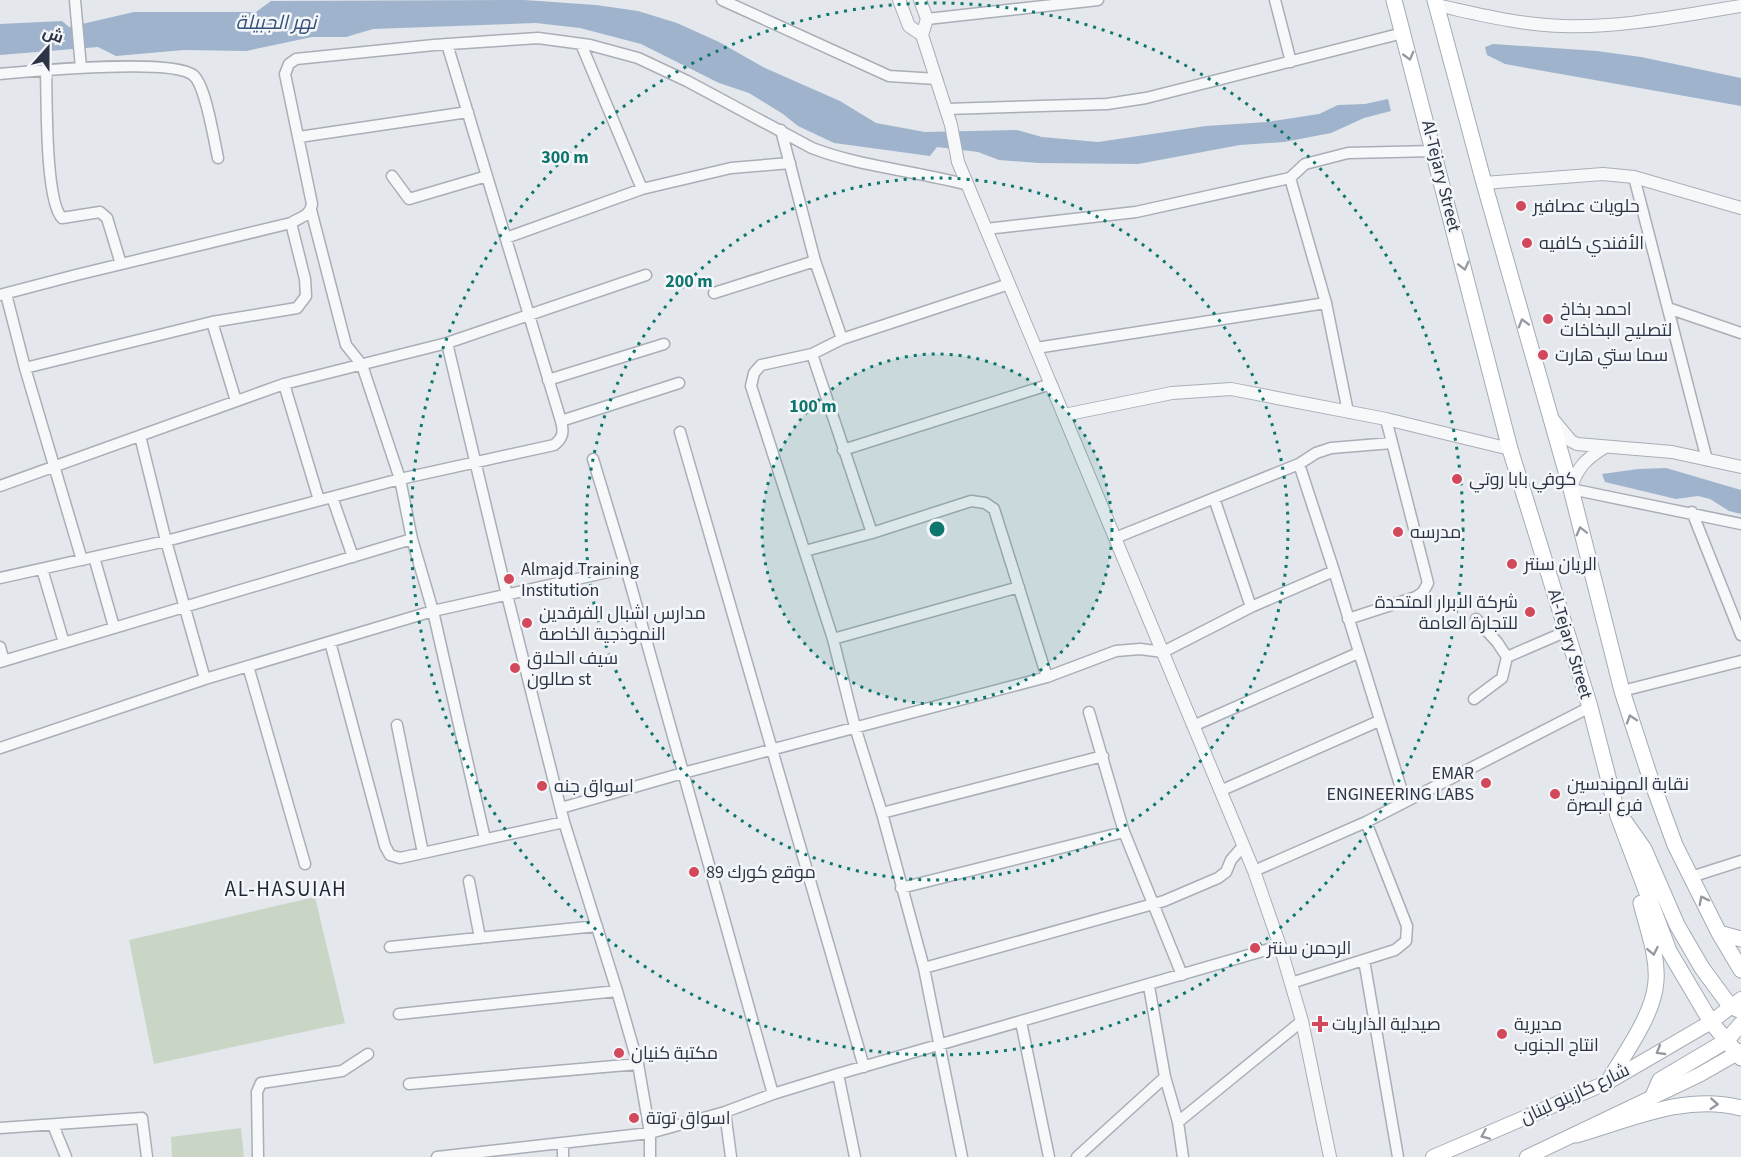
<svg xmlns="http://www.w3.org/2000/svg" width="1741" height="1157" font-family="'Source Sans 3',Cairo,sans-serif">
  <rect width="100%" height="100%" fill="#e4e7ec"/>
  <path fill="#c9d6c5" d="M315,897L345,1023L154,1064L129,940Z
    M241,1128L244,1157H172L171,1137Z"/>
  <path fill="#9fb4cc" d="M524,0L596,5L638,11L677,23L719,42L765,68L840,101L876,123L925,132L1017,130L1042,137L1098,142L1206,126L1267,122L1319,114L1338,105L1365,104L1388,99L1391,111L1364,118L1331,133L1284,142L1240,145L1138,164L1038,163L999,160L978,152L937,147L930,156L834,143L798,126L783,114L749,93L719,83L641,44L580,28L536,23L373,29L346,37H312L246,51L184,50L116,56L98,47L0,55V24L62,21L69,27L134,12H256L271,1Z
    M1493,44L1597,51L1641,57L1741,78V106L1505,64L1487,55L1485,47Z
    M1666,468L1741,490V514L1729,511L1710,499L1698,496L1676,499L1605,482L1602,474L1638,469Z"/>
  <g fill="none" stroke-linecap="round" stroke-linejoin="round">
    <g stroke="#a9aeb7" stroke-width="13">
      <path id="minor" d="M75,0L81,68
        M722,0L889,76L937,79
        M1275,0L1291,62
        M927,19L1098,0
        M581,44L642,189
        M46,71C47,99 45,200 62,218L100,212L107,218L121,264
        M0,74C34,71 171,58 193,75C206,85 214,141 218,158
        M946,109L1107,104L1146,98L1403,33
        M781,130L815,261L842,339
        M299,137L468,112
        M392,176L409,199L487,176
        M1634,177L1707,460
        M1290,178L1326,303L1348,412
        M311,210L346,345L362,365L400,479L412,539L433,611L485,839
        M986,229L1136,212L1290,178L1305,164L1348,153L1435,151
        M506,238L642,189L731,168L790,163
        M714,293L815,261
        M6,294L25,368L82,560
        M0,295L76,275L291,223C301,217 310,216 312,204L285,74L289,64L296,59L434,45L538,38L590,45L638,58L687,81L812,148C861,167 917,171 968,185
        M1668,308L1741,333
        M212,322L236,401
        M447,343L507,595L564,822L617,991L638,1064L650,1133V1157
        M1036,348L1326,303
        M812,354L872,533
        M25,368L212,322L297,308L306,296L305,279L291,223
        M548,380L664,344
        M284,384L319,500
        M561,421L679,383
        M680,432L864,1067
        M140,436L166,541L205,679
        M843,450L1051,384
        M593,459L626,568L773,1094
        M1299,464L1334,571L1405,801
        M0,486L284,384L447,343L646,275
        M1571,489L1741,524
        M332,497L353,557
        M1214,498L1251,607
        M1692,512L1741,635
        M1115,538L1299,464L1316,453L1331,448L1392,443
        M805,551L872,533L971,501L985,503L994,509L1047,677
        M94,557L114,627
        M42,569L64,643
        M0,578L166,541L400,479L554,445C563,438 564,432 561,421L447,44
        M1348,619L1416,597L1423,592L1428,583L1386,419
        M833,639L1019,587
        M330,642L385,846L390,855L400,858L564,822
        M0,647L4,661
        M1507,657L1567,631
        M0,662L412,539
        M248,666L305,864
        M1622,691L1741,661
        M1474,699L1502,678L1507,657L1497,642L1476,619
        M1089,712L1124,832L1182,975
        M397,725L423,853
        M1193,726L1358,653
        M0,748L205,679L433,611L626,568
        M1220,791L1379,721
        M561,808L683,773L1047,677L1116,651L1140,649L1163,652L1251,607L1334,571
        M882,813L1103,756
        M1254,871L1366,822L1590,707
        M1691,877L1741,861
        M469,881L480,938
        M901,888L1124,832
        M390,947L597,926
        M1364,960L1398,1157
        M924,968L1164,901L1218,878L1226,872L1231,860L1243,846
        M1291,983L1395,950L1406,941L1407,926L1366,822
        M1149,986L1165,1077L1178,1122L1183,1157
        M399,1014L617,991
        M1021,1022L1049,1157
        M838,1074L855,1157
        M409,1084L638,1064
        M725,1112L731,1157
        M1178,1122L1302,1021
        M53,1125L66,1157
        M0,1128L142,1118L147,1157
        M563,1143V1157
        M258,1157L257,1092L261,1083L342,1071L368,1054
        M437,1157L650,1133L725,1112L773,1094L838,1074L1280,946
        M962,1157L924,968L882,813L855,727L833,639L751,386L754,373L761,365L812,354L842,339L1009,284
        M1077,1157L1165,1077"/>
    </g>
    <g stroke="#a9aeb7" stroke-width="14">
      <path id="tertiary" d="M899,0L909,26L922,35
        M920,0L927,19L922,35L951,125L958,162L1254,871L1280,946L1302,1021L1330,1157
        M1436,5C1478,14 1520,25 1563,26C1622,28 1683,15 1741,6
        M1484,183L1603,174L1634,177L1741,208
        M1064,415L1172,393L1231,389L1386,419L1510,449
        M1552,418L1571,441L1577,444L1672,452L1741,467
        M1571,489C1576,468 1587,458 1605,447"/>
    </g>
    <g stroke="#a9aeb7" stroke-width="16">
      <path id="secondary" d="M1433,1157L1608,1082L1711,1022L1741,999
        M1527,1157L1699,1075L1741,1051"/>
    </g>
    <g stroke="#a3abb8" stroke-width="17">
      <path id="primary" d="M1394,0L1510,449L1590,707L1618,816L1669,951L1711,1022L1741,1058
        M1435,0L1484,183L1571,489L1622,691L1649,774L1675,845L1719,933L1741,970
        M1625,822L1644,849L1677,925L1702,968L1730,1006L1741,1011
        M1719,933L1741,939
        M1608,1082C1624,1054 1654,1015 1656,981C1658,955 1647,928 1641,903
        M1653,1096L1660,1080L1726,1041L1741,1024
        M1576,1135C1629,1120 1685,1093 1741,1108"/>
    </g>
    <use href="#minor" stroke="#f7f8fa" stroke-width="10"/>
    <use href="#tertiary" stroke="#f7f8fa" stroke-width="12"/>
    <use href="#secondary" stroke="#fff" stroke-width="14"/>
    <use href="#primary" stroke="#fff" stroke-width="15"/>
  </g>
  <defs><path id="oneway-chevron" d="M-2-3.5L2.5 0L-2 3.5" fill="none" stroke-width="1.6" stroke-linecap="round" stroke-linejoin="round" transform="scale(1.5)"/></defs>
  <g stroke="#959aa2">
    <use href="#oneway-chevron" transform="translate(1409 56) rotate(75)"/>
    <use href="#oneway-chevron" transform="translate(1464 266) rotate(76)"/>
    <use href="#oneway-chevron" transform="translate(1523 323) rotate(-106)"/>
    <use href="#oneway-chevron" transform="translate(1581 531) rotate(-104)"/>
    <use href="#oneway-chevron" transform="translate(1631 719) rotate(-108)"/>
    <use href="#oneway-chevron" transform="translate(1703 900) rotate(-117)"/>
    <use href="#oneway-chevron" transform="translate(1653 951) rotate(79)"/>
    <use href="#oneway-chevron" transform="translate(1660 1051) rotate(150)"/>
    <use href="#oneway-chevron" transform="translate(1714 1104) rotate(4)"/>
    <use href="#oneway-chevron" transform="translate(1485 1135) rotate(157)"/>
  </g>
  <circle cx="937" cy="529" r="175" fill="#0f766e" fill-opacity=".12"/>
  <g fill="none" stroke="#0f766e" stroke-width="3" stroke-dasharray="3 6">
    <circle cx="937" cy="529" r="175"/>
    <circle cx="937" cy="529" r="351"/>
    <circle cx="937" cy="529" r="526"/>
  </g>
  <g fill="#d1495b" stroke="#f4f6f9" stroke-width="2">
    <circle cx="1521" cy="206" r="6"/>
    <circle cx="1527" cy="243" r="6"/>
    <circle cx="1548" cy="319" r="6"/>
    <circle cx="1543" cy="355" r="6"/>
    <circle cx="1457" cy="479" r="6"/>
    <circle cx="1398" cy="532" r="6"/>
    <circle cx="1512" cy="564" r="6"/>
    <circle cx="509" cy="579" r="6"/>
    <circle cx="1530" cy="612" r="6"/>
    <circle cx="527" cy="623" r="6"/>
    <circle cx="515" cy="668" r="6"/>
    <circle cx="1486" cy="783" r="6"/>
    <circle cx="542" cy="786" r="6"/>
    <circle cx="1555" cy="794" r="6"/>
    <circle cx="694" cy="872" r="6"/>
    <circle cx="1255" cy="948" r="6"/>
    <path d="M1317 1015h6v6h6v6h-6v6h-6v-6h-6v-6h6z"/>
    <circle cx="1502" cy="1034" r="6"/>
    <circle cx="619" cy="1053" r="6"/>
    <circle cx="634" cy="1118" r="6"/>
  </g>
  <g text-anchor="middle" dominant-baseline="central" stroke-width="5" stroke-linejoin="round" paint-order="stroke">
    <g font-size="18" fill="#2b3445" stroke="#f4f6f9">
      <text transform="translate(1441 176) rotate(76)">Al-Tejary Street</text>
      <text transform="translate(1570 644) rotate(73)">Al-Tejary Street</text>
      <text transform="translate(1575 1094) rotate(-25)">شارع كازينو لبنان</text>
    </g>
    <g font-size="18" fill="#2b3445" stroke="#f4f6f9" text-anchor="start">
      <text x="1533" y="206">حلويات عصافير</text>
      <text x="1539" y="243">الأفندي كافيه</text>
      <text x="1560" y="309">احمد بخاخ<tspan x="1560" dy="21">لتصليح البخاخات</tspan></text>
      <text x="1555" y="355">سما ستي هارت</text>
      <text x="1469" y="479">كوفي بابا روتي</text>
      <text x="1410" y="532">مدرسه</text>
      <text x="1524" y="564">الريان سنتر</text>
      <text x="521" y="569">Almajd Training<tspan x="521" dy="21">Institution</tspan></text>
      <text x="1518" y="602" text-anchor="end">شركة الابرار المتحدة<tspan x="1518" dy="21">للتجارة العامة</tspan></text>
      <text x="539" y="613">مدارس اشبال الفرقدين<tspan x="539" dy="21">النموذجية الخاصة</tspan></text>
      <text x="527" y="658">سيف الحلاق<tspan x="527" dy="21">صالون st</tspan></text>
      <text x="1474" y="773" text-anchor="end">EMAR<tspan x="1474" dy="21">ENGINEERING LABS</tspan></text>
      <text x="1567" y="784">نقابة المهندسين<tspan x="1567" dy="21">فرع البصرة</tspan></text>
      <text x="554" y="786">اسواق جنه</text>
      <text x="706" y="872">موقع كورك 89</text>
      <text x="1267" y="948">الرحمن سنتر</text>
      <text x="1332" y="1024">صيدلية الذاريات</text>
      <text x="1514" y="1024">مديرية<tspan x="1514" dy="21">انتاج الجنوب</tspan></text>
      <text x="631" y="1053">مكتبة كنيان</text>
      <text x="646" y="1118">اسواق توتة</text>
    </g>
    <g font-size="20" font-style="italic" fill="#34527a" stroke="#f4f6f9">
      <text x="276" y="23">نهر الجبيلة</text>
    </g>
    <g font-size="21" letter-spacing="1.5" fill="#1d2536" stroke="#f4f6f9">
      <text x="286" y="889">AL-HASUIAH</text>
    </g>
  </g>
  <circle cx="937" cy="529" r="9" fill="#0f766e" stroke="#f4f6f9" stroke-width="3"/>
  <g font-size="18" text-anchor="middle" font-weight="bold" fill="#0f766e" stroke="#f4f6f9" stroke-width="5" stroke-linejoin="round" paint-order="stroke">
    <text x="565" y="163">300 m</text>
    <text x="689" y="287">200 m</text>
    <text x="813" y="412">100 m</text>
  </g>
  <g transform="translate(48 48) rotate(21)" stroke="#f4f6f9" stroke-width="4.5" paint-order="stroke">
  <path d="M0-4.5L10 22L0 15L-10 22Z" fill="#2b3445"/>
  <text y="-9" font-size="16" font-weight="bold" text-anchor="middle" fill="#2b3445">ش</text>
  </g>
</svg>
